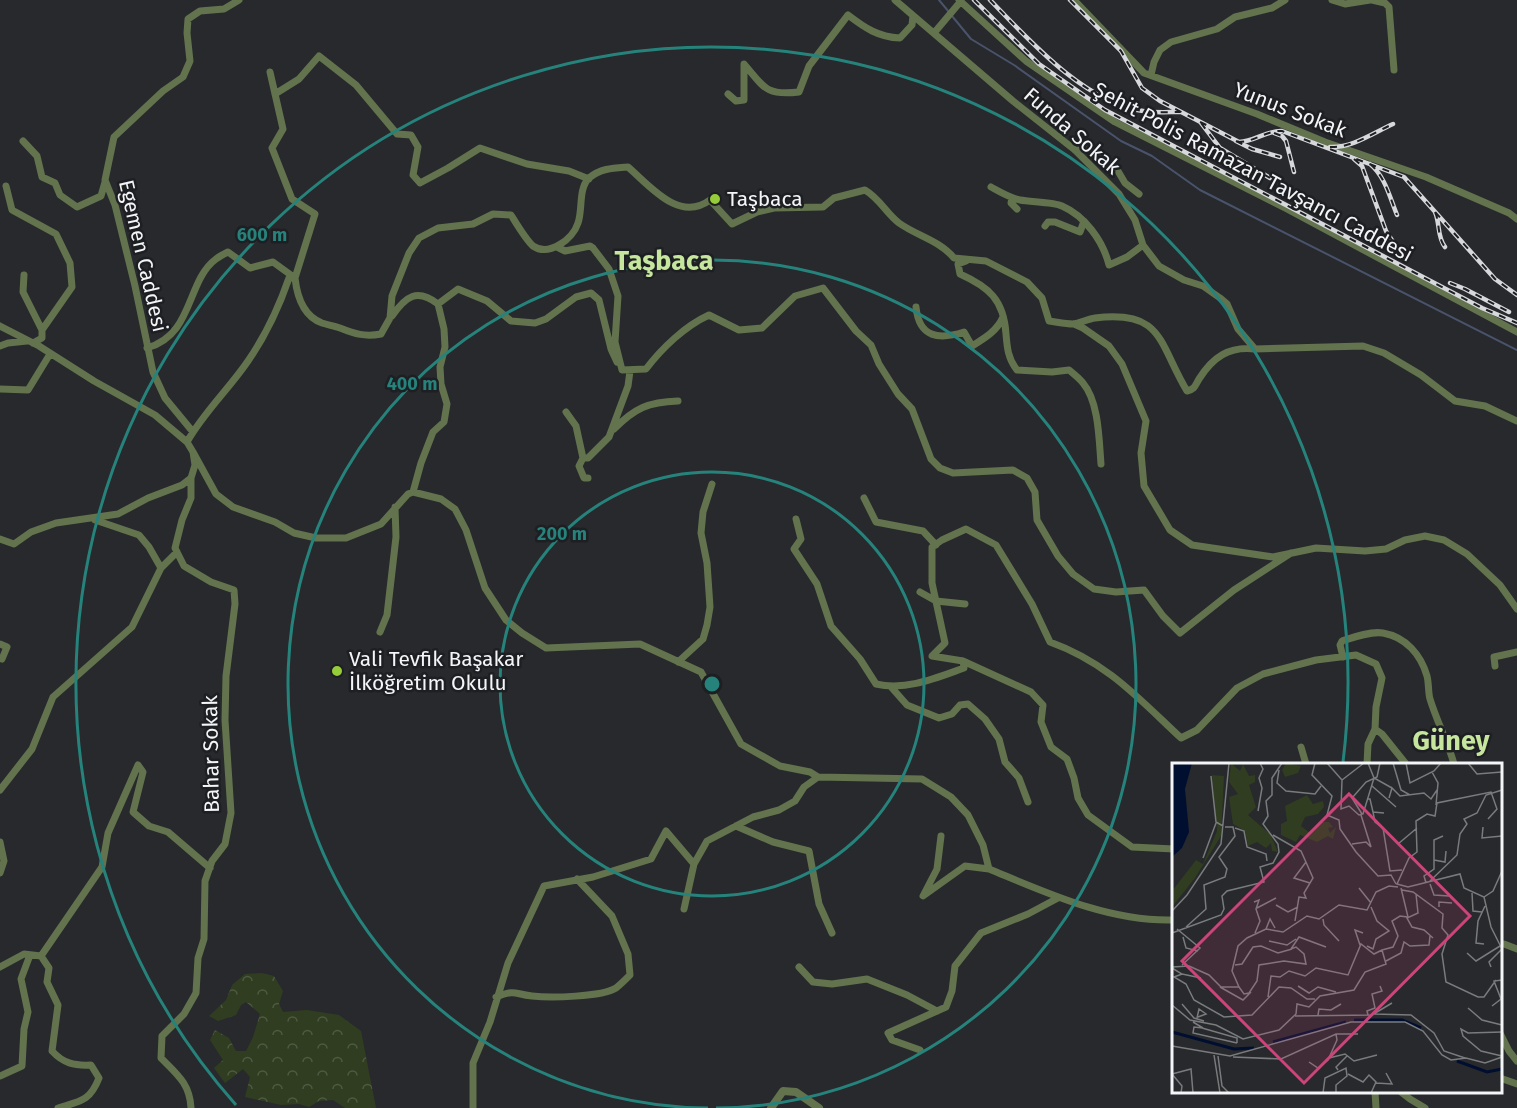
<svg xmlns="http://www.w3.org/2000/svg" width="1517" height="1108" font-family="'Fira Sans',sans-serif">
  <defs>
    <pattern id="forest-crowns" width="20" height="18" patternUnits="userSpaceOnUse" patternTransform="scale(1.5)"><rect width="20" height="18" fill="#303d20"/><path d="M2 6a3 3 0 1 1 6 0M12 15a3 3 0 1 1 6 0" fill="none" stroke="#4e5a41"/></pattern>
  </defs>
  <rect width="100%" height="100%" fill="#27292c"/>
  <path fill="url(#forest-crowns)" d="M262,973L274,976L283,991L279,1004L283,1012L307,1010L339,1015L361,1031L376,1108H345L333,1100L319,1101L309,1107L299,1104L281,1105L245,1097L250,1077L243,1069L225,1083L214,1068L223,1060L210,1040L215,1030L229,1038L236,1051H246L253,1037L260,1014L246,1002L241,1005L236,1015L218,1021L209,1016L226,1000L232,985L245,974Z"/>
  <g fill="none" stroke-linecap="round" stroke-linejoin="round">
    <path stroke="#49536c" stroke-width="2" d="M939,0L949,12
      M952,16L971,39L1014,65L1121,141L1152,156L1200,190L1517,350"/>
    <path stroke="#62734d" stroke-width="7" d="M895,0L1013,101L1075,150L1119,194L1135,220L1143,245L1159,266L1184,280L1203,286L1220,298L1227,304L1238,329L1255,349
      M959,0L1026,61L1115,122L1287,209L1517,332
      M1074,0L1144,73L1257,114L1325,142L1426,177L1509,213L1517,219
      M1332,0L1345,4L1370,0
      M1372,0L1385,3L1389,7L1394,70
      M934,33L961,1
      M1151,75L1154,62L1160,50L1171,42L1217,29L1235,17L1272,8L1285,0
      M275,94L299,79L319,56L356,85L397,134L411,135L418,147L413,175L420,183L448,168L480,148L527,164L569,171L589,179
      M728,94L736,101L744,100V64C764,87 765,96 799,92L809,66L848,15C865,28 878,37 900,38L912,25L913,16
      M23,141L37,156L42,177L55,183L60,195L77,207L101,196L105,182
      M1075,150H1088L1115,166L1125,183L1139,194
      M6,186L12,210L56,234L70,263L72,287L42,330
      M991,187C1000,192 1010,198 1020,200C1031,202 1054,202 1062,206C1085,216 1103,241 1109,265L1127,257L1143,245
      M1012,198L1011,203L1017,209
      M1045,226L1048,222H1055L1080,232L1084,221
      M557,247L565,251L590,246L593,248L609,269L618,296L615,342L622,370L646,369C662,348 685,326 709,315L739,330L762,328L795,296L823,288L856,331L871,345L879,364L898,394L912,409L931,459L940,468L953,473L1013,470L1027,478L1035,492L1037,520L1058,556L1073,574L1094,589L1116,592L1144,590L1163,616L1180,633L1234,590L1291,553
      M966,261L958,264L960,274C989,287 1004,300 1006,334C1007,347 1008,359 1017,370L1052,372L1069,370C1074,374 1079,378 1083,383C1099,402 1099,440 1101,464
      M24,275L23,292L42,330V338L33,343
      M916,307C919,338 939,340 964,332L972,346C985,338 997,331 1003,317
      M392,316C406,296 417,288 438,304
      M1074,324L1083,328L1109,346L1122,364L1146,421L1141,453L1144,486L1170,530L1192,545L1273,557L1316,548L1365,551L1386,549L1405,540L1425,536L1444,540L1467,554L1500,585L1517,609
      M0,326L39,346L94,381L155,415L187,442L193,452L195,465L191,478L182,485L148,498L118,514L56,523L31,532L14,544L0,539
      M0,346L8,343L27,341
      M147,348C194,335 186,281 216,259C220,256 224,254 228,252L250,268L273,262L295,278L315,214L292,199L272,148L283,129L270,72
      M0,389L28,390L50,354
      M566,412L576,426L583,458H588L609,437L628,386L630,371
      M614,429C635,408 648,402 678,401
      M193,432L165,398L153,372L135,286L115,205L105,180L114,137L163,91L183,77L190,61L187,33L188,19L200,11L224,9L239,0
      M187,442C204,412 229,389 248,361C266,335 279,307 289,278H295C297,296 303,316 322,323C328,325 335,326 340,328C355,334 365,337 381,334L390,318L392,296L409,253L419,238L438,228L473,224L493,214L511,215C516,223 526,240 533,246C549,257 573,239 578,223C583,209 578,189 589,178C601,168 614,168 628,167C650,186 679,223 710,200L732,224L757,212L774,208L823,207L834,198L865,190C880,199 886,213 899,223C917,236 939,240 954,258L986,261L1027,282L1042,298L1049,321C1057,322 1065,324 1073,324C1080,323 1088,319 1095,318C1163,310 1158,342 1187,391C1195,389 1195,386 1199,379C1213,357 1229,346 1255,349L1363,346L1384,353L1421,375L1455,401L1485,406L1517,421
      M193,452L216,494L233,507L275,522L294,533L316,538H346L381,524L408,494L413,492L441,499L455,509L466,530L485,588L506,620L522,633L546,648L640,644L701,672L741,744L780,766L810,772L818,777L922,779L951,797L968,815L983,845L989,869C1047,893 1109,922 1174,920
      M583,458L579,466L584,478H588
      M191,478V498L182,520L175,548L184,566L211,582L234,590L235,604L226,676L225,720L231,813L225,844L212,861L205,881L204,939L198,958L196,993L184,1014L162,1036L161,1058C177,1074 190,1084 191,1108
      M413,492L421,463L433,432L444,422L447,404L441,384L440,367L445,347L444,329L438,304L458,289L487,301L511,321L535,323L546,319L576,297L591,293L599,300L611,349L617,362
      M864,498L876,522L923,531L936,545
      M796,519L801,539L794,549L817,584L831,626L860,659L876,684C906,691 936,678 964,668L963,661L932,656L945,643L932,583V547L942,540L966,529L996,545L1032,604L1050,642C1108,663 1138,698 1181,738L1197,730L1237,688L1263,674L1316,660L1356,655L1376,664L1382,678L1376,707L1375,729
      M161,568L177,552
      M920,592L936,601L965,604
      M380,632L387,615L396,537L395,507
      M0,644L7,647L2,659
      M1343,657L1340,645L1342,641C1354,637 1371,631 1383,633C1406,637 1421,655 1427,676C1429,684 1428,692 1430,699C1437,722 1448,742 1454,764
      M963,661L1031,692L1043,705L1041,722L1051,747L1067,759L1074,778L1078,798L1088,815L1132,847L1174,849
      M678,662L703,639L707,625L710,607L707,563L701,533L703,512L712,484
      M1495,666L1494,657L1517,652
      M892,688L907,705L939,718L952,714L960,705L968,704L985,719L999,739L1005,762L1019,778L1028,802
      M1301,747L1306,764
      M1367,764L1368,744L1375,729L1382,734L1406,764
      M0,790L32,749L53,697L132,627L161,568L149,547L139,535L95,520
      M736,826L773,842L809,851L819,904L832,933
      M941,836L937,869L923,896L965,866L989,869
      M0,842L4,861L0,873
      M684,909L694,864
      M1504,944L1517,949
      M41,956L102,867L108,833L138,765L143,772L133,812L149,826L168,832L210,868
      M0,967L24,954L41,956L49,968L47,982L58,1005L52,1051C63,1063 74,1066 91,1065L99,1078C90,1101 81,1101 58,1108
      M799,967L813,982L832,984L867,979L907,995L937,1011
      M496,997C517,989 513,994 532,996C550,998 602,997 616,988C621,984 626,979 630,975L628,954L612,916L577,879
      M1500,1033L1509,1051L1517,1061
      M920,1050L892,1040L888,1033L946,1007L952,991L955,966L981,933L1028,914L1058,898
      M0,1076L22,1066L24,1029L28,1012L21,979L30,955
      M1500,1078L1517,1084
      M1375,1092L1376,1108
      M1401,1092L1410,1099L1425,1108
      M473,1108V1063L490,1022L508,963L544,886L593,877L651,859L666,831L694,864L707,841L753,817L779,810L795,801L804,787L818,777"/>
    <path stroke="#62734d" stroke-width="8" d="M771,1108L783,1091L796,1092L819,1108"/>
    <g stroke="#d6d8db" stroke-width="4.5">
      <path id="rail" d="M974,0L1039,64L1105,110L1482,308L1517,323
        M990,0C1029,40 1085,103 1143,111C1155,113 1168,112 1180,112
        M1070,0L1121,51L1142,88L1160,101L1239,142C1254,142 1267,130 1282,131L1404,177L1495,279L1517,295
        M1201,123L1220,148L1270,178
        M1274,133L1282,136L1286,141L1294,172
        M1236,141L1252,149L1280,157
        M1330,147C1352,148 1373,133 1393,124
        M1354,159L1362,166L1386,231L1395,245L1401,251
        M1370,164C1385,176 1390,198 1397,215
        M1435,212C1440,223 1437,237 1445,247
        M1450,283L1465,289L1509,312"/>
    </g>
    <use href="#rail" stroke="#1d1f23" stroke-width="2" stroke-dasharray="7" stroke-linecap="butt"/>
  </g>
  <g fill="none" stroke="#26837c" stroke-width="3">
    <circle cx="712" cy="684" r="212"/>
    <path d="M708 1108A424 424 0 1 1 716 1108"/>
    <path d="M236 1105A636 636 0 1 1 1343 762"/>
  </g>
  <g fill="#96cc39" stroke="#1d1f23" stroke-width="2">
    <circle cx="715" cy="199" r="6"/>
    <circle cx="337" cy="671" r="6"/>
  </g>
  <g text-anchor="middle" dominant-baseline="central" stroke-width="5" stroke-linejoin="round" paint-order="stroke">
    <g font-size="21" fill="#f3f5f7" stroke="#1d1f23">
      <text transform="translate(1290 110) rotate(21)">Yunus Sokak</text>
      <text transform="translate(1072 131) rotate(41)">Funda Sokak</text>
      <text transform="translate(1253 172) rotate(28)">Şehit Polis Ramazan Tavşancı Caddesi</text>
      <text transform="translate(143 256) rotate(77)">Egemen Caddesi</text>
      <text transform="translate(211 754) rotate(-91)">Bahar Sokak</text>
    </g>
    <g font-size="21" fill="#f3f5f7" stroke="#1d1f23" text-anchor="start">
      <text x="727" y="199">Taşbaca</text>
      <text x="349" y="659">Vali Tevfik Başakar<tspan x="349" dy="24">İlköğretim Okulu</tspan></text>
    </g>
    <g font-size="27" font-weight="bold" fill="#c6e69e" stroke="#1d1f23">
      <text x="664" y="261">Taşbaca</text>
      <text x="1451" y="741">Güney</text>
    </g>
  </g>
  <g transform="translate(1172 763)">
    <rect width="330" height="330" fill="#27292c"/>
    <path d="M59,0L68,8L71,1L77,13L83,12V19L77,22L84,44L76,52L98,71L106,89L100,88L99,80L94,85L85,79L76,83L73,68L61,61L57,34L66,31L57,19ZM40,12L52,13L49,73L23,115L0,144V128L24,97L31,101L45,68ZM135,32L141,41L151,38L152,44L146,51L133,54L129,63L138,70L151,59H157L161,64L156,65L158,70L164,64L161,76L156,73L145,79L128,72L124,79L109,72V61L115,58L113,43Z" fill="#303d20"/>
    <path d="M114,0L129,3L126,10L113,14L110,7Z" fill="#303d20"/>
    <path d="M0,0H20L13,26L17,69L10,85L0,94Z" fill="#000e30"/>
    <path fill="none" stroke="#000e30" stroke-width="3" d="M182,257H230L249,265M0,269L62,286L82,285M101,279L174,259M285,298L315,309L330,306"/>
    <path fill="none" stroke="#797b7d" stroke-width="1.5" d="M143,0L140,12L160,33L155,52L167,57L168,66L184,89L206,113L219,112L224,121M155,0L170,17L169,46L177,43L187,52L191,51L202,15M196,0L202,15L220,25M221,0L229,27L238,32M234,0L238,20L262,8L269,0M296,0L305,11L330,9M107,7L105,20L114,28L143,31L149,23M260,9L266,20L264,42M39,13L44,59L51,63M170,17L192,0M200,23L224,44M217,35L220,25L228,33L252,30L259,36L265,27M195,36H198L201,49L212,50M86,48L90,25L87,15L91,6L88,0M201,49L203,59L211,65L218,108L230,107M190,51L180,35L194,19L205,14L208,0M316,56L325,46L319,29L265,40L263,53L255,51L244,58L245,89L237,95L225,121L236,124L288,111L292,125L312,134L319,164L330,186M311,64L310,75L330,73M63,65L72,68L75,84L94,91L95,98M101,72L129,88L141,115L132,130L134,135L127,134L123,158M180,81L194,79L199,84L189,52M226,81L245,65M31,95L44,60M262,97L273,99L274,88M134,99L122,115L138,120M258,118L285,92L288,71L295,61L292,56L305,50L314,32L330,27M254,120L252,113L262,106V77L271,73M258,121L262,132L277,133M187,125L199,140M230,127L241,129L271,151L270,165L276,172L270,191L274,219L306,234H312L324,217M300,130L301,148L310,149M244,131L246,150L235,155L240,164L252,167L261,175M312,134L321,128L330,108M82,139L87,137L84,146L88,158L83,170M104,142L116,149L126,144M267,144V139L280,140M85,145L104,135M0,148L15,132L49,81L57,0M151,156L152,162L167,178M14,164L34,146L32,122L53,114L55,106L47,94L63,73L61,64H53M5,166L28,185L10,202M94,166L98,156L103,165M0,170L49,152L52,146L50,133L55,128L92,119L88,104L101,100L107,89L106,81L91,61L96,53L94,38L100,32V15L110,0M11,174L14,185L26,188M97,178L115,182L124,176M312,181L304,180L306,158L313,143M188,182L183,167L191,170M195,183L201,186L204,176L217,168L205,158L199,144M295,190L304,198L328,183M214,198L229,190L232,179L238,183L257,182L258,173M63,202L70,201L81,184L89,183L106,190L120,186M0,204L17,203L37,212L49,224H67L60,208L66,183L75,175L94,166L111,169L135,153L147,156L167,142L195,147L204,129L217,123L226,124M319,204L317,199L330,186M0,205L10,211L2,214L14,221L22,237L52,254L80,252L107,224L119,225L135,236H143M10,211L29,215M126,223L137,230L146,224L164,229M48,224L71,237L79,229M67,224L72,231L77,230L85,218L87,202L112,198L134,201L132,191L124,184L119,186L127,174L154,184M96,234L99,213L108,214L117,208L133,213L144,205L176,212L189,181L202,191L210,187M10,241L22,255L32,258M0,242L18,257L44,262L71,276L107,267L124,251L125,241L137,244L148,233L182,227L193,209L214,201L210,187L221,184L226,173L220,158L228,153L236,154L229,125M320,243L329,236L322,218L330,217M296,245L310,257L330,262M202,251L239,252L262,270L272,288L293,295M146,252L147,246L159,247L169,241M196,252L195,248L203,245L200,231L210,228L208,223M123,253L200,252L220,240M25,255L27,246L34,251L26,254M21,259L31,265L22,264L21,270L65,280M30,265L65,275V280M330,269L296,270L289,266L291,273L309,288L330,293M0,283L58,293L179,259H233L251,268L270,292L279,297L294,295L313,300L330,294M42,292L48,330M46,293L50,323L57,330M61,294L109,296L164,271H186M157,295L173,291L182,298L205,292M137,299L146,305L156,297L165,277L164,271M166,307L164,304L175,293M0,311L19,306L21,330M0,311L10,323L9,330M176,311L191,319L197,312L204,319L199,330M204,320L220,321L214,310M151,330L153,315L174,305L175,313L164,322V330"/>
    <path fill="#cc447a" fill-opacity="0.15" stroke="#cc447a" stroke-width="3" d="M177,31L298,153L132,320L10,198Z"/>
    <rect width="330" height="330" fill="none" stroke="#f3f5f7" stroke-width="3"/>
  </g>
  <circle cx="712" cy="684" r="9" fill="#26837c" stroke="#1d1f23" stroke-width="3"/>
  <g font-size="18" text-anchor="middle" font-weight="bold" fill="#26837c" stroke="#1d1f23" stroke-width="5" stroke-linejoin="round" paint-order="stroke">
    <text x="262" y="241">600 m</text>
    <text x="412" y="390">400 m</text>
    <text x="562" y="540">200 m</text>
  </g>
</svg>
